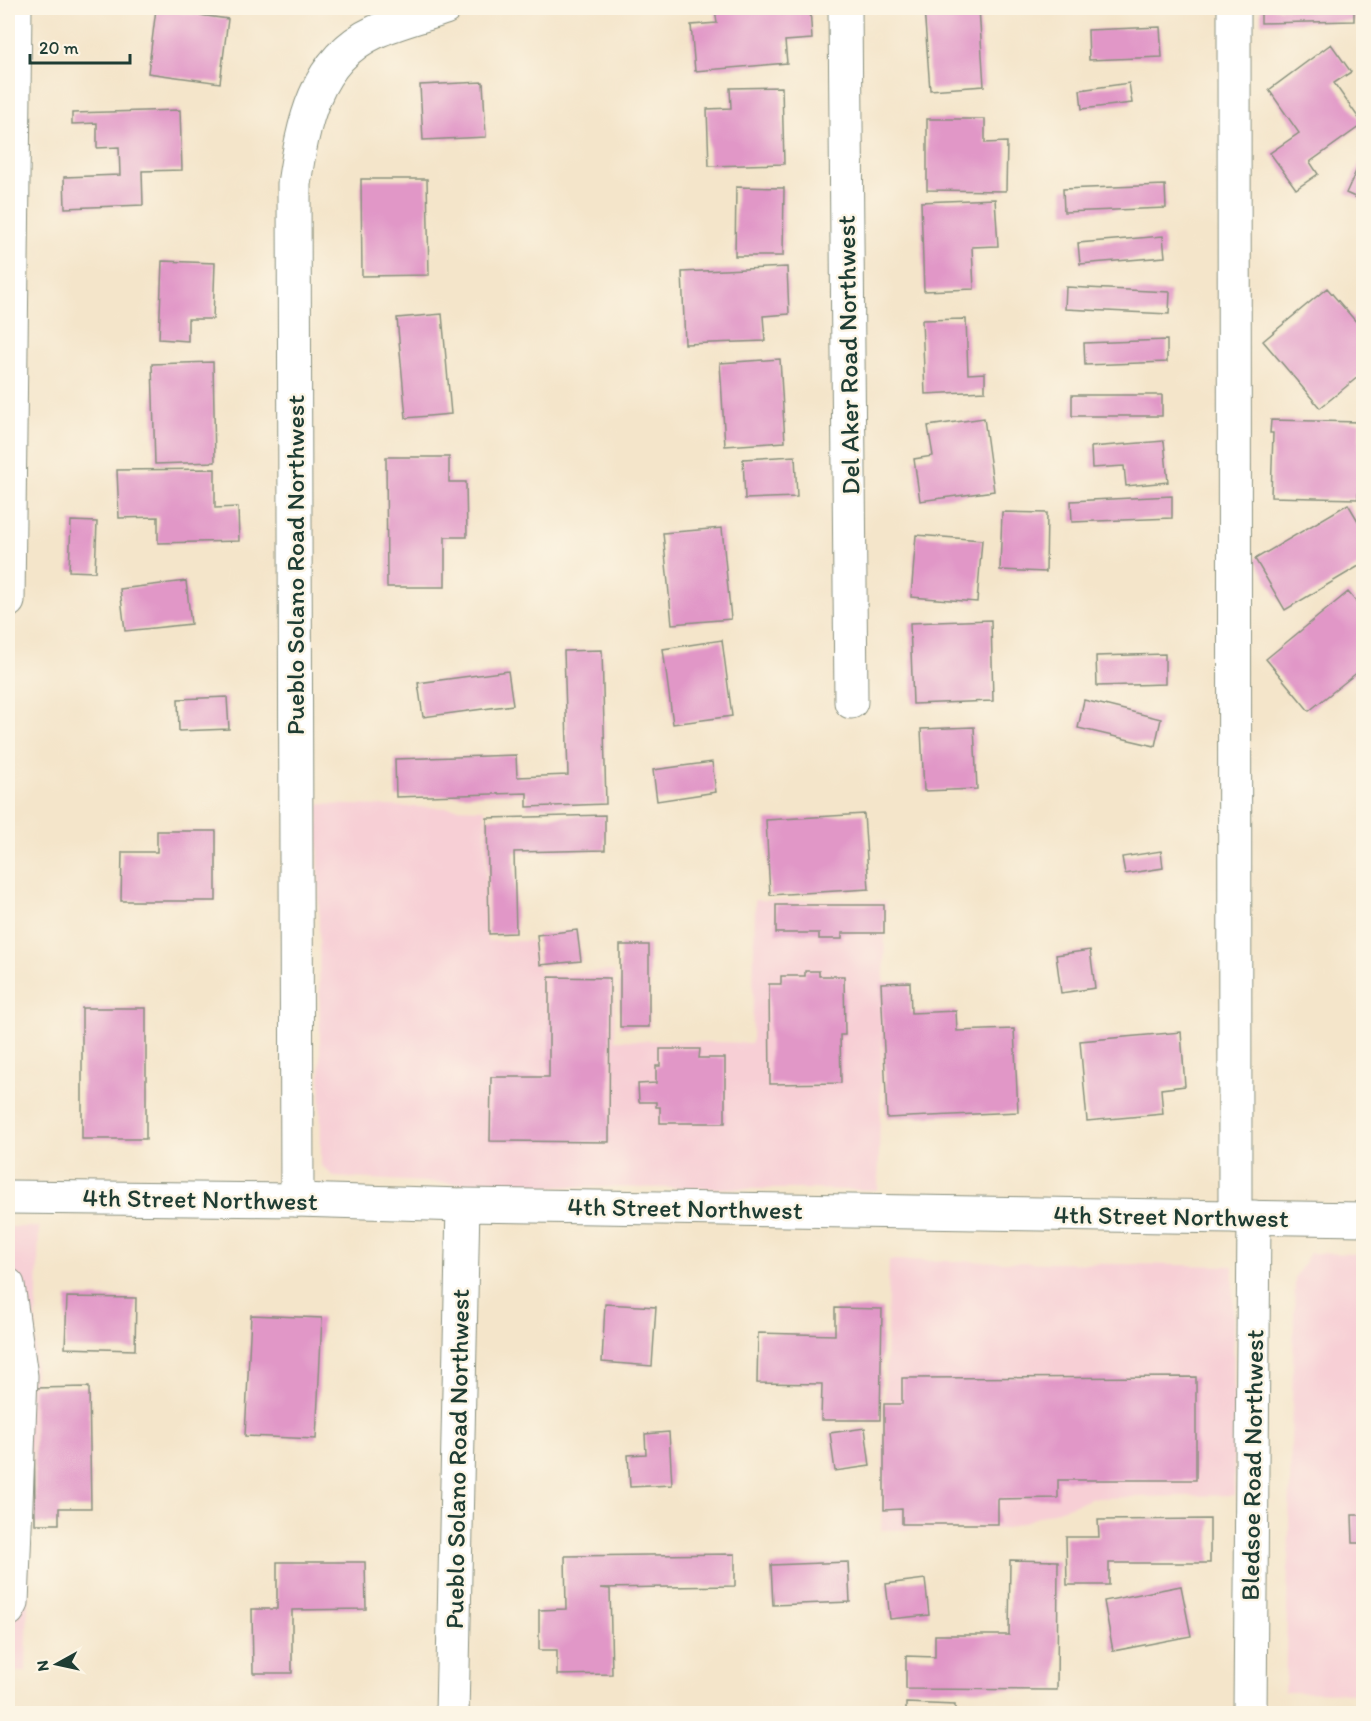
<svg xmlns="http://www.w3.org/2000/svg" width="1371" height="1721" font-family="Itim,sans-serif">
  <rect width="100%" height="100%" fill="#fcf5e5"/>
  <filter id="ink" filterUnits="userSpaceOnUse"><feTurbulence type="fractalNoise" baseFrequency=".0167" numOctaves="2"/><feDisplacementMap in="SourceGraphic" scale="12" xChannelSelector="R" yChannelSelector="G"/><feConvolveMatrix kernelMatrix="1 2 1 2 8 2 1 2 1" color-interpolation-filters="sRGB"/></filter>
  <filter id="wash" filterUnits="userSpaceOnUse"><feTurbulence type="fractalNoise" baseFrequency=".008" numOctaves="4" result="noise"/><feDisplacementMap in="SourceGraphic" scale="24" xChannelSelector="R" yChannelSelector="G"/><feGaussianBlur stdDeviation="1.35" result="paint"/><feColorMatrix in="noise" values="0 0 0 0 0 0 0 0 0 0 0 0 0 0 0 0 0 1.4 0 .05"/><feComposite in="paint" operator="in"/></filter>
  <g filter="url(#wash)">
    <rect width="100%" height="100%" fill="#f4e5ca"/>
    <path fill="#f7cfd5" d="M318,804L485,809L487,941H532L540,973L614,971L615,1040L752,1043L755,900L886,901L878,1190L498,1186L334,1177L321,1165Z
      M8,1227H39L26,1672H8Z
      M1310,1253L1363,1254V1693L1285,1692L1295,1277Z
      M889,1260L1233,1266L1234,1495L1093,1498L1004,1529L881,1530Z"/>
    <g id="blocks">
      <path fill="#e197c7" d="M729,8H810L812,39L785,41L787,63L695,71L691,25L717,23L715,9Z
        M924,8H979L984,86L930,90Z
        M1261,8H1354V21L1261,23Z
        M156,9L228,19L220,83L148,73Z
        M1160,27L1162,57L1089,60L1088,30Z
        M1331,44L1351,72L1334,83L1363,124L1310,162L1318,174L1296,189L1270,153L1299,133L1269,90Z
        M483,82L486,137L423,140L420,85Z
        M1129,83L1132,103L1082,109L1080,90Z
        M782,87L784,164L709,166L707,109L731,108L730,88Z
        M180,110L182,170L142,171L143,205L65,208L64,177L120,175L119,147L97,148V123L72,124V113Z
        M927,119H985V143L1007,142L1006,191L927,190Z
        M1364,154V201L1346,193Z
        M361,179H427L429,275L362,276Z
        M1165,185L1166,208L1064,212L1063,189Z
        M736,187L784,188L783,256H735Z
        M995,199L998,246L972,247L974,289L924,291L921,202Z
        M1163,236L1165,257L1080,264L1078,243Z
        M162,261L215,263L213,319H188V341L159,339Z
        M787,267L789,314L763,316L765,341L685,344L682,272Z
        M1066,287L1170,292L1169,314L1065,309Z
        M1327,288L1364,331V372L1320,408L1263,341Z
        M442,314L451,414L406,418L397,318Z
        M966,319L968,374L985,373V391L925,394L922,320Z
        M1167,340V362L1085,365L1084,343Z
        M780,359L785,442L725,446L720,363Z
        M213,362L215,462L155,464L152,364Z
        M1072,395H1162V416H1072Z
        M984,418L994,491L920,501L914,459L933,456L928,426Z
        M1271,420L1360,422L1358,499L1271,497L1273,433H1270Z
        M1164,441L1168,482L1126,486L1124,466L1092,468L1091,447Z
        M795,456L797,497L745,499L743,459Z
        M386,457H449V482H466L467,537H445V587H387Z
        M215,469V508L238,507L239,541L158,543V517L119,518L117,470Z
        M1172,496V518L1072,522L1071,501Z
        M1348,504L1364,531V563L1285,610L1255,559Z
        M1002,512L1047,513L1046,572L1000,570Z
        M71,521L97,522L95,572L69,571Z
        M722,528L731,619L672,624L663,533Z
        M916,535L982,540L977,602L911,597Z
        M186,581L191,624L125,631L120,589Z
        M1348,592L1364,611V667L1309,711L1266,659Z
        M991,620L993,701L913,704L910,623Z
        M722,640L732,716L673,724L663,649Z
        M602,650L606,804L527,807V793L396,797L395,759L516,755L517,777L568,775L564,651Z
        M1165,654V684L1097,686L1096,656Z
        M508,671L513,705L423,717L418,683Z
        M227,697L229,729L179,731L178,699Z
        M1084,700L1161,719L1155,746L1078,728Z
        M974,727L977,789L924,791L921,729Z
        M712,762L716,792L657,801L653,770Z
        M864,814L869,889L770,895L766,820Z
        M605,815V850L514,852L516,933L489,934L487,818Z
        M157,831H216V901H121L122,852H157Z
        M1161,851L1163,868L1125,874L1122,857Z
        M776,905H884V933H842V939H819V933H776Z
        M577,930L581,961L540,965L537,935Z
        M620,945H649V1027H620Z
        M1090,950L1095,988L1061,993L1056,955Z
        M805,971H819V976H844L845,1035H840L841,1083L770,1084L769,984H781V976H805Z
        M549,977L610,978L609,1142L490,1141L491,1077H549Z
        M910,982L911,1013L956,1011L957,1031L1014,1029L1018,1112L887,1118L881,983Z
        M82,1008H146V1139H82Z
        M1181,1032L1185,1086L1161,1089L1163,1114L1087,1121L1080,1041Z
        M660,1049H700L699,1058H725V1123H660V1107H656V1102H639L638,1084L656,1083V1066H660Z
        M67,1297L136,1298L135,1350L65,1348Z
        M605,1304L656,1307L652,1366L602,1362Z
        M835,1308L882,1309L880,1420H821L822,1384L757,1383L758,1333L835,1335Z
        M251,1315L322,1318L316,1439L245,1436Z
        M1196,1377V1480H1058V1498L998,1499V1524H902V1509L884,1510V1404H902V1378Z
        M89,1387L91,1508H59V1524H35L34,1388Z
        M865,1428L870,1466L835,1471L830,1433Z
        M669,1432L672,1485L630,1487L628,1455L646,1454L645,1434Z
        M1352,1515H1364V1543H1353Z
        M1210,1519V1563H1109V1585H1067L1066,1537H1099L1098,1520Z
        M735,1554V1586L600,1588L610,1589L612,1674L557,1675V1650H539V1610L566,1609L565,1556Z
        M1010,1560L1058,1561L1057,1690L906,1689V1656L935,1657V1635H1009Z
        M277,1562H365L366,1609L292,1610V1673H253L252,1609H277Z
        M848,1562L850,1602L773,1605L771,1565Z
        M925,1579L929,1615L890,1619L886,1584Z
        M1181,1586L1191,1636L1113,1651L1104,1601Z
        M906,1703L955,1705V1714H906Z"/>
    </g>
  </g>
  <g filter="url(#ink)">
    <use href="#blocks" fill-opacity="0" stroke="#8a917f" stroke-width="1.5"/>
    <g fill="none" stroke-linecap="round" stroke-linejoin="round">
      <g stroke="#8a917f" stroke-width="35">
        <path id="minor" d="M845,8L851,702
          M1234,8L1235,1217
          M8,601L15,8
          M297,1200L294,184C303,125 314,60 375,32C397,22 422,16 445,8
          M8,1285L21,1376L12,1603L8,1610
          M452,1714L463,1205
          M1250,1714L1254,1217"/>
      </g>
      <g stroke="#8a917f" stroke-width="35">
        <path id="major" d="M8,1197L297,1200L463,1205L1364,1219"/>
      </g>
      <use href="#minor" stroke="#fff" stroke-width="33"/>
      <use href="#major" stroke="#fff" stroke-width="33"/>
    </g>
  </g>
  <g text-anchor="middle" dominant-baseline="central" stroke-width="5" stroke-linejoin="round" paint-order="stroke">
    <g font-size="26" fill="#1f3d34" stroke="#fcf5e5">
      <text transform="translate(848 355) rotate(-91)">Del Aker Road Northwest</text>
      <text transform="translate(295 565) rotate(-90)">Pueblo Solano Road Northwest</text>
      <text transform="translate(200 1199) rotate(1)">4th Street Northwest</text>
      <text transform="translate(685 1208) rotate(1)">4th Street Northwest</text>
      <text transform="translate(1171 1216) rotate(1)">4th Street Northwest</text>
      <text transform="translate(457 1459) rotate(-89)">Pueblo Solano Road Northwest</text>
      <text transform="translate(1252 1465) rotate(-89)">Bledsoe Road Northwest</text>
    </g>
  </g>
  <rect width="1371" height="1721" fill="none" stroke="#fcf5e5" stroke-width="30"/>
  <g transform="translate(57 1664) rotate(262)" stroke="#fcf5e5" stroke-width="4.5" paint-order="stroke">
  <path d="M0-4.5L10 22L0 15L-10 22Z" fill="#1f3d34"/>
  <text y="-9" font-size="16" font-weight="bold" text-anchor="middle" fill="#1f3d34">N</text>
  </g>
  <path d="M30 54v9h100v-9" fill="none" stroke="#1f3d34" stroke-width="3"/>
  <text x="39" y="54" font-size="18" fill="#1f3d34" stroke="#fcf5e5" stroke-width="4.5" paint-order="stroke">20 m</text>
</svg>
